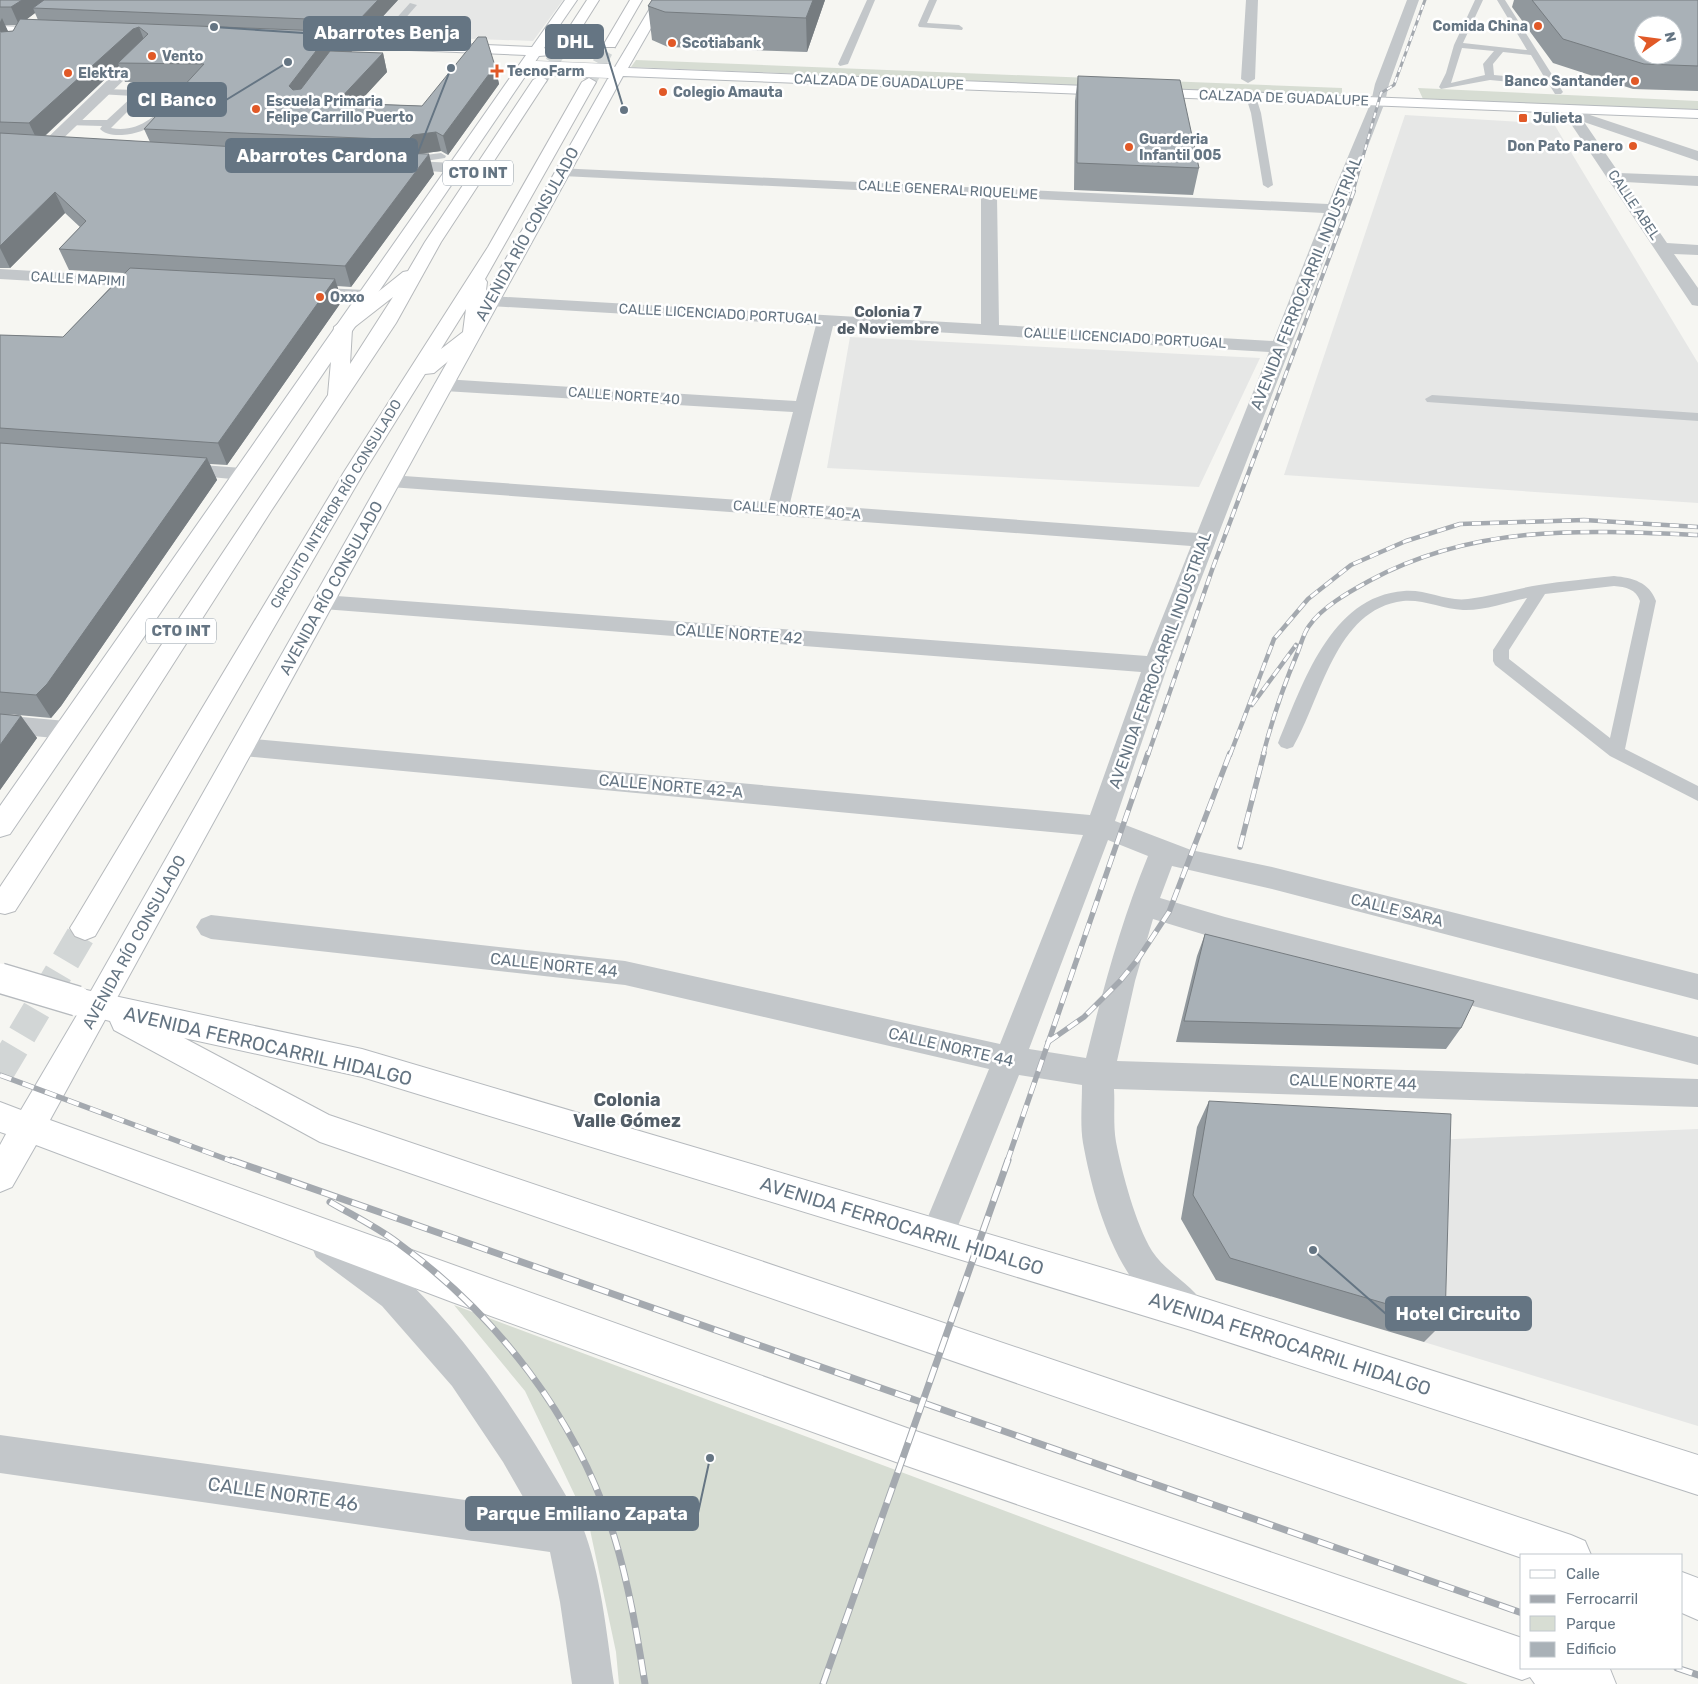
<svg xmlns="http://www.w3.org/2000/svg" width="1698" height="1684" font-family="Rubik,sans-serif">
  <rect width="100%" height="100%" fill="#f6f6f2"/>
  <path fill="#e6e7e6" d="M398,0H563L533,41L366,35Z
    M1405,115L1554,124L1698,363V503L1284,475Z
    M850,337L1260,358L1199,487L827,468Z
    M1698,1129V1426L1424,1342L1431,1140Z"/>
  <path fill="#d7ddd3" d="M636,60L1342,88V96L631,67Z
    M1418,88L1698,101V110L1423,99Z
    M454,1305L1468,1684H619L616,1652L589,1525L525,1391Z"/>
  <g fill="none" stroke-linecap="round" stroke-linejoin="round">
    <path stroke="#d2d6d6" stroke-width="14" stroke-dasharray="14 7" stroke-linecap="butt" d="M540,80L565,43
      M589,82L610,44"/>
    <path stroke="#d2d6d6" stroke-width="29" stroke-dasharray="29 14" stroke-linecap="butt" d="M0,1072L85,928"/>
    <g stroke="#b6babe" stroke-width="2">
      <path id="secondary" d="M565,0H577L544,48L553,52L551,55L539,56L10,834L0,837V806L526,55L314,46L308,42L314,38L532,47Z
        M655,0H667L628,68L1698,110V118L623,76L50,1120L907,1428L1522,1638V1668H1607L1610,1669L1616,1684H1535L1530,1677L1522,1680L907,1466L452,1302L36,1145L12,1187L0,1192V1145L6,1134L0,1132V1102L21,1110L87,998L610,75L602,71L604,68L615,67Z
        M0,26L51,28L57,32L51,36L0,34Z"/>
    </g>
    <g stroke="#b6babe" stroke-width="2">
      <path id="primary" d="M77,988L362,1049L1191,1294L1698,1455V1495L1191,1330L362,1077L184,1038L329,1115L1571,1535L1585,1541L1591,1555H1522V1558L320,1142L114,1030L110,1021L66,1010L62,1001L66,992Z
        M1682,1572L1698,1578V1620L1682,1613Z"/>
    </g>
    <g stroke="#b6b9bc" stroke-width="2">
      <path id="highway" d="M587,0H599L570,46H560L559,43Z
        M630,0H642L615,47H605L604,44Z
        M540,76L547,80L441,242L396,323L271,511L15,911L5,914L0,913V887L328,395L334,327L403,272L408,271L425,242L533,80ZM393,297L350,364L352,329Z
        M589,78L596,82L485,279L487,282L481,334L434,373L425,374L364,472L95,936L85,940L75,936L70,928L75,920L344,472L488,247L582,82ZM466,309L463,332L441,349Z"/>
    </g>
    <path fill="#c3c7ca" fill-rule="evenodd" d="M867,0H875L848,64L840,66L838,64Z
      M929,0H937L927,23L959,25L963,28L962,30L919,27L918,25Z
      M1475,0H1483L1463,43L1527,50L1497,0H1505L1563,92L1561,94H1555L1550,86L1490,80L1441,89L1439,87L1446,73L1454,45ZM1462,48L1494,51L1483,64L1485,75L1451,83ZM1503,52L1531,55L1546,80L1494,75L1493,64Z
      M410,3L417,5L381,46H375V42Z
      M102,89L173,91L182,96C166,118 150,133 122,135C114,135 106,135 100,129L102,126L67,125L65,123L70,120H107L133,96L99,94V90ZM143,96L171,97C157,117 137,133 111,128Z
      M1251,94L1256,97L1261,113L1273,185L1268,188L1263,185L1251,113L1246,97Z
      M441,153L446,156L445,158L425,161L415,169L410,166L418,156Z
      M1432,395L1698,413V421L1427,402L1425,399Z
      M1614,576C1633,578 1649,582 1656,601L1625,749L1698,786V801L1610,756L1495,665L1493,661V650L1527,598C1507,602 1483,611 1463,610C1443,609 1423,599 1403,601C1335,609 1321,700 1293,747L1287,749L1281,747L1278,743C1302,686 1330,596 1404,591C1426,589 1447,602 1468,599C1492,596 1515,589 1539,585C1563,581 1589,579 1614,576ZM1614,586C1626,587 1636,589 1640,601L1610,738L1509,659V650L1545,594Z"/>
    <path fill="#c3c7ca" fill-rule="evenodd" d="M1246,0H1258L1255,79L1248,83L1241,79Z
      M1407,0H1419L1389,84L1385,102L1168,665L1115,821L1191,850L1272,867L1698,974V1000L1272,889L1172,866L1160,898L1225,917L1698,1037V1065L1225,941L1153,919L1135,981L1117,1061L1698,1079V1107L1114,1089C1115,1106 1113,1125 1116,1142C1122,1173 1136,1225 1152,1251C1167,1274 1196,1286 1206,1309L1201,1322L1188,1327C1121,1299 1095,1208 1083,1143C1080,1125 1082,1104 1082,1085L1019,1075L949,1248L937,1253L925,1248L920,1236L989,1069L625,985L211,939L201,935L196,927L201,919L211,915L625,961L1000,1044L1083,835L243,756L234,754L230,747L234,740L243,738L1090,815L1141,672L323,609L315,607L311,602L315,597L323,595L1147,656L1191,546L390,487L383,485L380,481L383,477L390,475L769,502L793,412L444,391L437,389L434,385L437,381L444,379L796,401L816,325L490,306L484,305L481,301L484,297L490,296L981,324V196L562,176L554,171L557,168L1328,204L1371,102L1375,84ZM997,197L1324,213L1273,341L999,325ZM833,326L1269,352L1197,533L790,503ZM1108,840L1148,856C1121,922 1103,989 1086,1058L1029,1049Z
      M146,47L153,51L151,54L49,152H39L37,149L39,146L141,48Z
      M1568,105L1575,110L1698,151V161L1584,122L1619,173L1698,176V186L1625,182L1667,243L1698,245V255L1674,254L1698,288V306L1692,305L1561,109Z
      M396,160L454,163L462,168L454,173L391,168L388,165Z
      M0,269L153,278L159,279L162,283L159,287L153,288L0,279Z
      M303,287L365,290L371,291L374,295L371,299L365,300L297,296L294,292L297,288Z
      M176,463L242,468L249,470L252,474L249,478L242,480L169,473L166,469L169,465Z
      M0,715L66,721L75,724L79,730L75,736L66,739L0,733Z
      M328,1228L340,1233C362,1248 391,1264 409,1282C480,1352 531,1434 580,1520C601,1571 606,1630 614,1684H572L560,1602L550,1552L0,1473V1435L530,1509L503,1462L452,1386L382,1306L316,1257L311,1245L316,1233Z"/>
    <use href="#secondary" fill="#fff" fill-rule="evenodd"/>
    <use href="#primary" fill="#fff" fill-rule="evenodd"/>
    <use href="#highway" fill="#fff" fill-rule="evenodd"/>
    <g stroke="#a4a9af" stroke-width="3">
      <path id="rail-far4" d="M1353,192L1381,93L1394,85L1425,0"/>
    </g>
    <g stroke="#a4a9af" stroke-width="4">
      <path id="rail-far3" d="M1262,438L1354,191"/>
    </g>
    <g stroke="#a4a9af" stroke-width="4.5">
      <path id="rail-far2" d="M1252,705L1296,645
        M1148,755L1212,570L1262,437
        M1230,755L1274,639L1308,599L1351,565L1406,541L1460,524L1584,520L1698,527
        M1263,755C1272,720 1283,687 1297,654C1301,645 1303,634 1309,626C1322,607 1349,592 1369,581C1475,524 1582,530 1698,535"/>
    </g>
    <g stroke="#a4a9af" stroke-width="5.5">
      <path id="rail-far1" d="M1240,847L1264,753
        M1048,1042L1084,1017L1120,981L1138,959L1169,912L1230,753
        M0,1075L234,1162
        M1007,1162L1148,753"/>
    </g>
    <g stroke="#a4a9af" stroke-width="7">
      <path id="rail" d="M231,1160L1522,1613
        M330,1202C352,1215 377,1227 398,1243C497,1315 577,1418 614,1536C629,1585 637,1634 645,1684
        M1677,1668L1698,1675
        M823,1684L1008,1160"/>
    </g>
    <use href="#rail-far4" stroke="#fff" stroke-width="2" stroke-dasharray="5.5" stroke-linecap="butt"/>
    <use href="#rail-far3" stroke="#fff" stroke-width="2.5" stroke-dasharray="8" stroke-linecap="butt"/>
    <use href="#rail-far2" stroke="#fff" stroke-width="3" stroke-dasharray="9" stroke-linecap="butt"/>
    <use href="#rail-far1" stroke="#fff" stroke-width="4" stroke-dasharray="12" stroke-linecap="butt"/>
    <use href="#rail" stroke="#fff" stroke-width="5" stroke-dasharray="16" stroke-linecap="butt"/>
    <g stroke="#b6babe" stroke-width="15" stroke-linecap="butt">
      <path id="secondary-bridge" d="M536,68L609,71"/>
    </g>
    <g stroke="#b6babe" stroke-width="32" stroke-linecap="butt">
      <path id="primary-bridge" d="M0,978L77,1001"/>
    </g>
    <use href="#secondary-bridge" stroke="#fff" stroke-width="14"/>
    <use href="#primary-bridge" stroke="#fff" stroke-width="29"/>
  </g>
  <path fill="#91989d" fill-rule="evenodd" d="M0,0H398L363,38H349L353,50L351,52L383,53L387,72L358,103L422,106L495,66L499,84L448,155L441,151L419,154L434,174L351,287L337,286L342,301L227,465L210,464L217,480L61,706L51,718L7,714L21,716L37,738L0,790V335L63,337L124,273L69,270L59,249L80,227L65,213L10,268H0ZM35,13L38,20L27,19ZM5,25H16L13,31H8ZM119,66L125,82H187L144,129L150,142L45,136Z
    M652,0H825L807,52L668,47L652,40L648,6Z
    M1514,0H1698V91L1633,89L1553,63L1512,7Z
    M1078,76L1199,168L1193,195L1074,190L1075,101Z
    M1205,934L1461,1028L1446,1049L1176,1042L1197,956Z
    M1209,1101L1445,1321L1424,1342L1216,1280L1181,1219L1197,1127Z"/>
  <path fill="#767c80" d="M22,0H54L33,8L35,13L19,25L11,7Z
    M378,0H398L363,38L358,21Z
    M813,0H825L807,52L806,18Z
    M2,18L10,36L0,32V22Z
    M139,27L146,45L118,63L119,66L38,142L29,123L133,29Z
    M348,32L353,50L338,66L333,47Z
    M326,38L332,56L295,105L289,86Z
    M383,53L387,72L341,122L336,103Z
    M495,66L499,84L448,155L443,136Z
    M436,132L441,151L418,154L413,160L408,140L413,135Z
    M429,154L434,174L351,287L345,266Z
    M55,192L65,213L10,268L0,248V246Z
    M335,279L342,301L227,465L218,443Z
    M207,458L217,480L61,706L51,718L36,695Z
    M21,716L37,738L0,790V745Z"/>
  <path fill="#a9b1b7" stroke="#767c80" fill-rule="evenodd" d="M0,0H22L11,7H0Z
    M44,0H378L358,21L33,8Z
    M652,0H813L806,18L665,12L648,6Z
    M1532,0H1698V66L1644,64L1563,39ZM1643,25H1673V55H1643Z
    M20,19L348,32L333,47L337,40L326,38L289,86L293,90L301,89L330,51L383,53L336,103L422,106L478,37H486L495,66L443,136L436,132L413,135L408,140L144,129L204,64L118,63L148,34L139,27L133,29L29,123L0,122V30L1,32L13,31Z
    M1078,76L1180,80L1199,168L1077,163Z
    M0,133L254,148L429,154L345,266L59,249L86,221L55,192L0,246Z
    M130,268L335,279L218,443L0,428V335L63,337Z
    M0,443L207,458L47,684L36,695L0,692Z
    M0,714L21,716L0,745Z
    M1205,934L1474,1001L1461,1028L1184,1021Z
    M1209,1101L1451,1114L1445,1321L1230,1258L1193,1195Z"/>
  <g fill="#e15927" stroke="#fff" stroke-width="2">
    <circle cx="1538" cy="26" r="5"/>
    <circle cx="672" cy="43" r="5"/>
    <circle cx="152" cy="56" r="5"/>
    <path d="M494.5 63.5h5v5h5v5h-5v5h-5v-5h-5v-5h5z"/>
    <circle cx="68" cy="73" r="5"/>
    <circle cx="1635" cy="81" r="5"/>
    <circle cx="663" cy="92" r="5"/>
    <circle cx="256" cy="109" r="5"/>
    <rect x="1518" y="113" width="10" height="10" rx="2.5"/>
    <circle cx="1633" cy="146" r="5"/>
    <circle cx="1129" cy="147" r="5"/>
    <circle cx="320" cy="297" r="5"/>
  </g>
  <g text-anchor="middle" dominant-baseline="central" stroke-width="5" stroke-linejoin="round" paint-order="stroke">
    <g font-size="14" font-weight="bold" fill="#657583" stroke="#fff" text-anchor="start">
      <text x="1528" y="26" text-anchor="end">Comida China</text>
      <text x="682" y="43">Scotiabank</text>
      <text x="162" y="56">Vento</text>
      <text x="507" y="71">TecnoFarm</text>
      <text x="78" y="73">Elektra</text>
      <text x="1625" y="81" text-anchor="end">Banco Santander</text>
      <text x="673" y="92">Colegio Amauta</text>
      <text x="266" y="101">Escuela Primaria<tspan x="266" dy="16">Felipe Carrillo Puerto</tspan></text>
      <text x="1533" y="118">Julieta</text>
      <text x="1139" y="139">Guarderia<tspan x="1139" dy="16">Infantil 005</tspan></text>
      <text x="1623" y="146" text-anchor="end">Don Pato Panero</text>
      <text x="330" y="297">Oxxo</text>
    </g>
    <g font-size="14" fill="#657583" stroke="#fff">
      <text transform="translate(879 82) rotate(2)">CALZADA DE GUADALUPE</text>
      <text transform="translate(1284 98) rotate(2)">CALZADA DE GUADALUPE</text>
      <text transform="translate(948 190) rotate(3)">CALLE GENERAL RIQUELME</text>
      <text transform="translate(1634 205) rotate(56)">CALLE ABEL</text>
      <text transform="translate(78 279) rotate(3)">CALLE MAPIMI</text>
      <text transform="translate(720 314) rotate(3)">CALLE LICENCIADO PORTUGAL</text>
      <text transform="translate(1125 338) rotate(3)">CALLE LICENCIADO PORTUGAL</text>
      <text transform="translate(624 396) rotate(4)">CALLE NORTE 40</text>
      <text transform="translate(336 504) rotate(-59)">CIRCUITO INTERIOR RÍO CONSULADO</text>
      <text transform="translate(797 510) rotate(4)">CALLE NORTE 40-A</text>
    </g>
    <g fill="#fff" stroke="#939ea8" stroke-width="1">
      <rect x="443" y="160.5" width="70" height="25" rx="4"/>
      <rect x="146" y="618.5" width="70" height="25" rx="4"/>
    </g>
    <g font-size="15" font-weight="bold" fill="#657583">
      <text x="478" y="173">CTO INT</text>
      <text x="181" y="631">CTO INT</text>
    </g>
    <g font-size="15" font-weight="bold" fill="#535e68" stroke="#fff">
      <text x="888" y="312">Colonia 7<tspan x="888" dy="17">de Noviembre</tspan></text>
    </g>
    <g font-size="16" fill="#657583" stroke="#fff">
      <text transform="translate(527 234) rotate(-61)">AVENIDA RÍO CONSULADO</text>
      <text transform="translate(1306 283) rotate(-68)">AVENIDA FERROCARRIL INDUSTRIAL</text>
      <text transform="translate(331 588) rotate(-61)">AVENIDA RÍO CONSULADO</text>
      <text transform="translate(739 634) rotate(4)">CALLE NORTE 42</text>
      <text transform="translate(1160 660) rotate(-70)">AVENIDA FERROCARRIL INDUSTRIAL</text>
      <text transform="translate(671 786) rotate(5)">CALLE NORTE 42-A</text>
      <text transform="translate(1397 910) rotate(14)">CALLE SARA</text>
      <text transform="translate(134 942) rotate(-61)">AVENIDA RÍO CONSULADO</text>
      <text transform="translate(554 965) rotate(6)">CALLE NORTE 44</text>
      <text transform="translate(951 1047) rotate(13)">CALLE NORTE 44</text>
      <text transform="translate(1353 1082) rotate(2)">CALLE NORTE 44</text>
    </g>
    <g font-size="18" font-weight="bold" fill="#535e68" stroke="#fff">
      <text x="627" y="1100">Colonia<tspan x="627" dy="21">Valle Gómez</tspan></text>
    </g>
    <g font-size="19" fill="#657583" stroke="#fff">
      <text transform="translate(268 1046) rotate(13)">AVENIDA FERROCARRIL HIDALGO</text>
      <text transform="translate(902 1226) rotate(17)">AVENIDA FERROCARRIL HIDALGO</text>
      <text transform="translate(1290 1344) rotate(18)">AVENIDA FERROCARRIL HIDALGO</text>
      <text transform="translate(283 1494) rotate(8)">CALLE NORTE 46</text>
    </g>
  </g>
  <path fill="none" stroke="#657583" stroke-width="2" d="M214 27L304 33M624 110L603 41M288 62L226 100M451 68L417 155M1313 1250L1386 1314M710 1458L698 1513"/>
  <g fill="#657583" stroke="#fff" stroke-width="2">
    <circle cx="214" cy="27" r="5"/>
    <circle cx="624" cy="110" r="5"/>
    <circle cx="288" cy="62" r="5"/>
    <circle cx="451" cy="68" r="5"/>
    <circle cx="1313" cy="1250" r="5"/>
    <circle cx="710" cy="1458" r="5"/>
  </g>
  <g fill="#657583" stroke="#657583" stroke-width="2">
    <rect x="304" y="17" width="166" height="33" rx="5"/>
    <rect x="546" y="25" width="57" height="33" rx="5"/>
    <rect x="128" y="83" width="98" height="33" rx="5"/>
    <rect x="226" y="139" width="191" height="33" rx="5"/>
    <rect x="1386" y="1297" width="145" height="33" rx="5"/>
    <rect x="466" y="1497" width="232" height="33" rx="5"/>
  </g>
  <g font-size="18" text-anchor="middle" font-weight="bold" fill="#fff">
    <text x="387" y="39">Abarrotes Benja</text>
    <text x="575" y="48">DHL</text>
    <text x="177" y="106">CI Banco</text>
    <text x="322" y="162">Abarrotes Cardona</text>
    <text x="1458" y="1320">Hotel Circuito</text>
    <text x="582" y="1520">Parque Emiliano Zapata</text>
  </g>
  <rect x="1520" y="1554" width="162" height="115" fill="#ffffff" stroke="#c1c8cd"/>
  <rect x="1530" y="1570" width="25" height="8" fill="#ffffff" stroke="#c1c8cd"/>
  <text x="1566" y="1579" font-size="15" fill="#657583">Calle</text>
  <rect x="1530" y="1595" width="25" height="8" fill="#a4a9af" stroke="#c1c8cd"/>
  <text x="1566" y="1604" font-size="15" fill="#657583">Ferrocarril</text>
  <rect x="1530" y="1616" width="25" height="15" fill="#d7ddd3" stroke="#c1c8cd"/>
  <text x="1566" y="1629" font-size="15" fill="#657583">Parque</text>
  <rect x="1530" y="1642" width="25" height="15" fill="#a9b1b7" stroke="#c1c8cd"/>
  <text x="1566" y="1654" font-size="15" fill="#657583">Edificio</text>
  <g transform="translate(1658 40) rotate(76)"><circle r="24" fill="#ffffff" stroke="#c1c8cd"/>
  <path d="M0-4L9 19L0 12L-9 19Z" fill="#e15927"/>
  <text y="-8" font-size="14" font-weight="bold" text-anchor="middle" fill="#657583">N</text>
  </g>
</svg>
